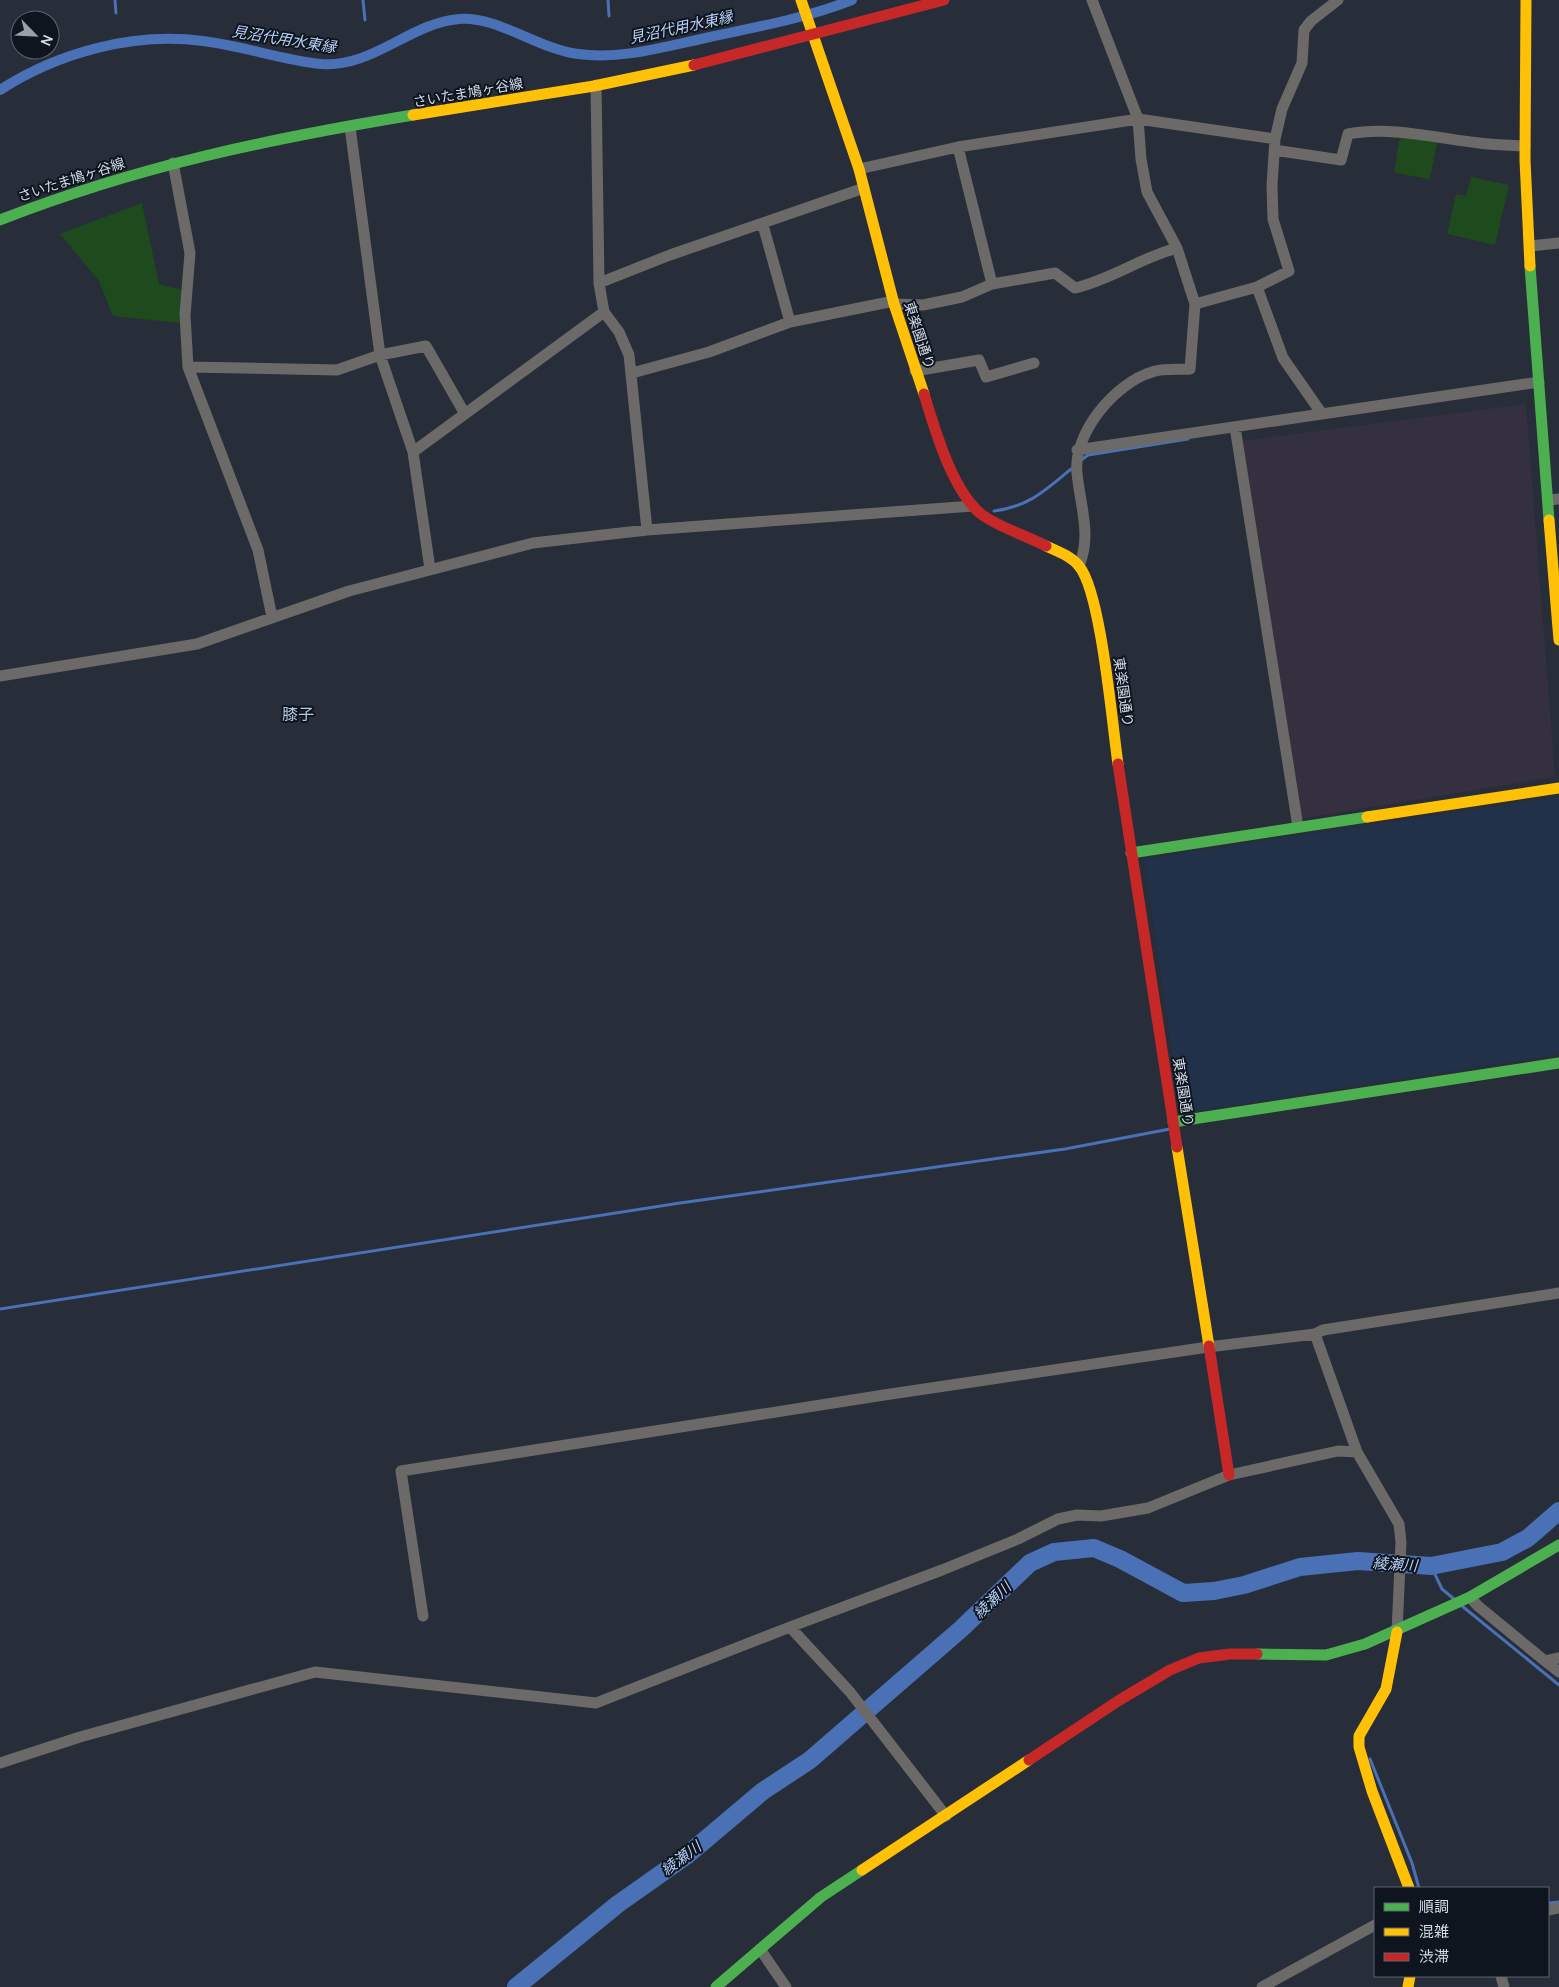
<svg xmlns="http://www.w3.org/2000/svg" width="1559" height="1987" font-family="Manrope,'Noto Sans JP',sans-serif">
  <rect width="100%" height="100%" fill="#272e39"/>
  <path fill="#213149" d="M1559,797V1054L1181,1113L1144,859Z"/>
  <path fill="#343040" d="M1526,404L1555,777L1299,819L1241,441Z"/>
  <path fill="#1e4a1d" d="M1400,136L1437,142L1430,179L1394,173Z
    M1471,177L1509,185L1495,245L1447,234L1456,194L1466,196Z
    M142,203L159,284L183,290L179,323L113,316L99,281L60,234Z"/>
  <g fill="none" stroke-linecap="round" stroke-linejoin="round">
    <path stroke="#4a70b5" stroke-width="3" d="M115,0L116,13
      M363,0L365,20
      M608,0L609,16
      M1080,461L1088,455L1188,439
      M994,511C1028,507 1046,490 1071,469
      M0,1309L680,1203L1065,1149L1170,1129
      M1431,1566L1442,1589L1454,1599
      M1462,1606L1559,1685
      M1370,1759L1412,1863L1419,1888
      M1548,1903L1559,1902"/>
    <path stroke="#4a70b5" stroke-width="10" d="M0,90C59,52 134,32 203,41C243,46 282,60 321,64C373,68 410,23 459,19C498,16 538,49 578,54C622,60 667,46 710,37C757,27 806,18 852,0"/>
    <path stroke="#4a70b5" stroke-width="18" d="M516,1987L618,1904L686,1856L763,1791L810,1760L961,1629L1030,1563L1054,1552L1094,1548L1120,1559L1183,1593L1214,1591L1244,1585L1300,1567L1358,1561L1431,1566L1502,1552L1528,1538L1559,1511"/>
    <path stroke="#6c6a69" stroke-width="11" d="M596,85L599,283L604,312L619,332L629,355L647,530
      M350,127L380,355L413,452L430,569
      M958,147L992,284
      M1274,150L1341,160L1348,134C1391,126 1435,138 1479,143C1494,145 1510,145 1525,146
      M173,163L190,253L185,315L188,367L258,550L272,617
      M859,169L958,147L1138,119L1275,139
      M763,225L790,322
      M1530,246L1559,243
      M599,283L670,255L864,188
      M1257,287L1283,358L1322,414
      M894,304L923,305L962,297L992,284L1055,273L1075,288C1112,279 1140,258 1177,248
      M1195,304L1257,287L1289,271L1273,219L1272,185L1275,139L1282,109L1302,63L1304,30L1311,21L1338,0
      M188,367L337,370L380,355L426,346L465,414
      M915,371L979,360L986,377L1034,363
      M632,373L709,352L790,322L894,301
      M1235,427L1298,827
      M1077,450L1539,382
      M413,452L604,312
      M1548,500L1559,499
      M1079,566C1092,535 1080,505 1077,473C1073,433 1115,383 1152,372C1163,368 1178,370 1190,369L1195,304L1177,248L1147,192L1141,159L1138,119L1092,0
      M0,676L197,644L349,591L533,543L647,530L973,506
      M1315,1334L1357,1452
      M1470,1597L1478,1606L1545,1661L1559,1658
      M423,1616L401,1471L884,1395L1208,1347L1315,1334L1323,1330L1559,1293
      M790,1627L850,1692L946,1816
      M1545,1661L1559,1672
      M0,1763L80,1737L315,1672L596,1703L790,1627L942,1570L1018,1539L1058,1519L1077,1515L1101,1516L1148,1508L1229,1475L1338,1451L1357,1452L1399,1524L1401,1542L1397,1632
      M1548,1910L1559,1908
      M760,1949L786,1987
      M1501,1976L1504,1987
      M1262,1987L1375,1925"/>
    <path stroke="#4caf50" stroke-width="11" d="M0,220C138,166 268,139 413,115
      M1530,266L1549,520
      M1131,853L1367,817
      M1173,1122L1559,1063
      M1257,1654L1326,1655L1365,1644L1470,1597L1559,1545
      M716,1987L821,1897L862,1870"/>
    <path stroke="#ffc107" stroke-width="11" d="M801,0L859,169L894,304L924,394
      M1526,0L1525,160L1530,266
      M413,115L594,86L694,65
      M1549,520L1559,640
      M1046,546C1057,551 1071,556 1079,566C1101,592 1112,723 1118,764
      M1367,817L1559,788
      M1177,1147L1209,1346
      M1397,1632L1386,1689L1359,1736V1747L1372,1791L1409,1888
      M862,1870L1029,1760
      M1408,1987L1410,1976"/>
    <path stroke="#c62828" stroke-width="11" d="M694,65L944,0
      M924,394C935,430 952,490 981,514C998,527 1027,536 1046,546
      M1118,764L1177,1147
      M1209,1346L1229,1475
      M1029,1760L1118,1701L1170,1670L1199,1658L1230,1654H1257"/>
  </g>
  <g text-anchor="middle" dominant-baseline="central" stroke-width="4" stroke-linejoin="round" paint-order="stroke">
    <g font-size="14" fill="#d4ddeb" stroke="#0f151e">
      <text transform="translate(468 92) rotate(-10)">さいたま鳩ヶ谷線</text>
      <text transform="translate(71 179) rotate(-18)">さいたま鳩ヶ谷線</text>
      <text transform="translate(920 335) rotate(72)">東楽園通り</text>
      <text transform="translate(1124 692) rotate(82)">東楽園通り</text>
      <text transform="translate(1184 1092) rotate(81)">東楽園通り</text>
    </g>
    <g font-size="15" font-style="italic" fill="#b8cff7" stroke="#0f151e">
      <text transform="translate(681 27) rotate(-12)">見沼代用水東縁</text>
      <text transform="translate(284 39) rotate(9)">見沼代用水東縁</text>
      <text transform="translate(1395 1564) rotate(4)">綾瀬川</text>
      <text transform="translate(992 1600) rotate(-44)">綾瀬川</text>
      <text transform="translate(681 1858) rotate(-37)">綾瀬川</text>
    </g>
    <g font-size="16" fill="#b5c7e2" stroke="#0f151e">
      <text x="298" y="714">膝子</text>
    </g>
  </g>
  <rect x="1374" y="1887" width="175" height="90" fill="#0f151e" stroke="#5e6570"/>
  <rect x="1384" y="1903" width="25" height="8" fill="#4caf50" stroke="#5e6570"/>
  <text x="1419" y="1912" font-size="15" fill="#d4ddeb">順調</text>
  <rect x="1384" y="1928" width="25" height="8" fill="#ffc107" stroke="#5e6570"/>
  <text x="1419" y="1937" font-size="15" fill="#d4ddeb">混雑</text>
  <rect x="1384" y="1953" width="25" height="8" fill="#c62828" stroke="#5e6570"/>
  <text x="1419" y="1962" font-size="15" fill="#d4ddeb">渋滞</text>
  <g transform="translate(35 35) rotate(114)"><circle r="24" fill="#0f151e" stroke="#5e6570"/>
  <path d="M0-4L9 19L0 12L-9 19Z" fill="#97a0ad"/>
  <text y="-8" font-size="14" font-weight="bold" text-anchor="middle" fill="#d4ddeb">N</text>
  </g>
</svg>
